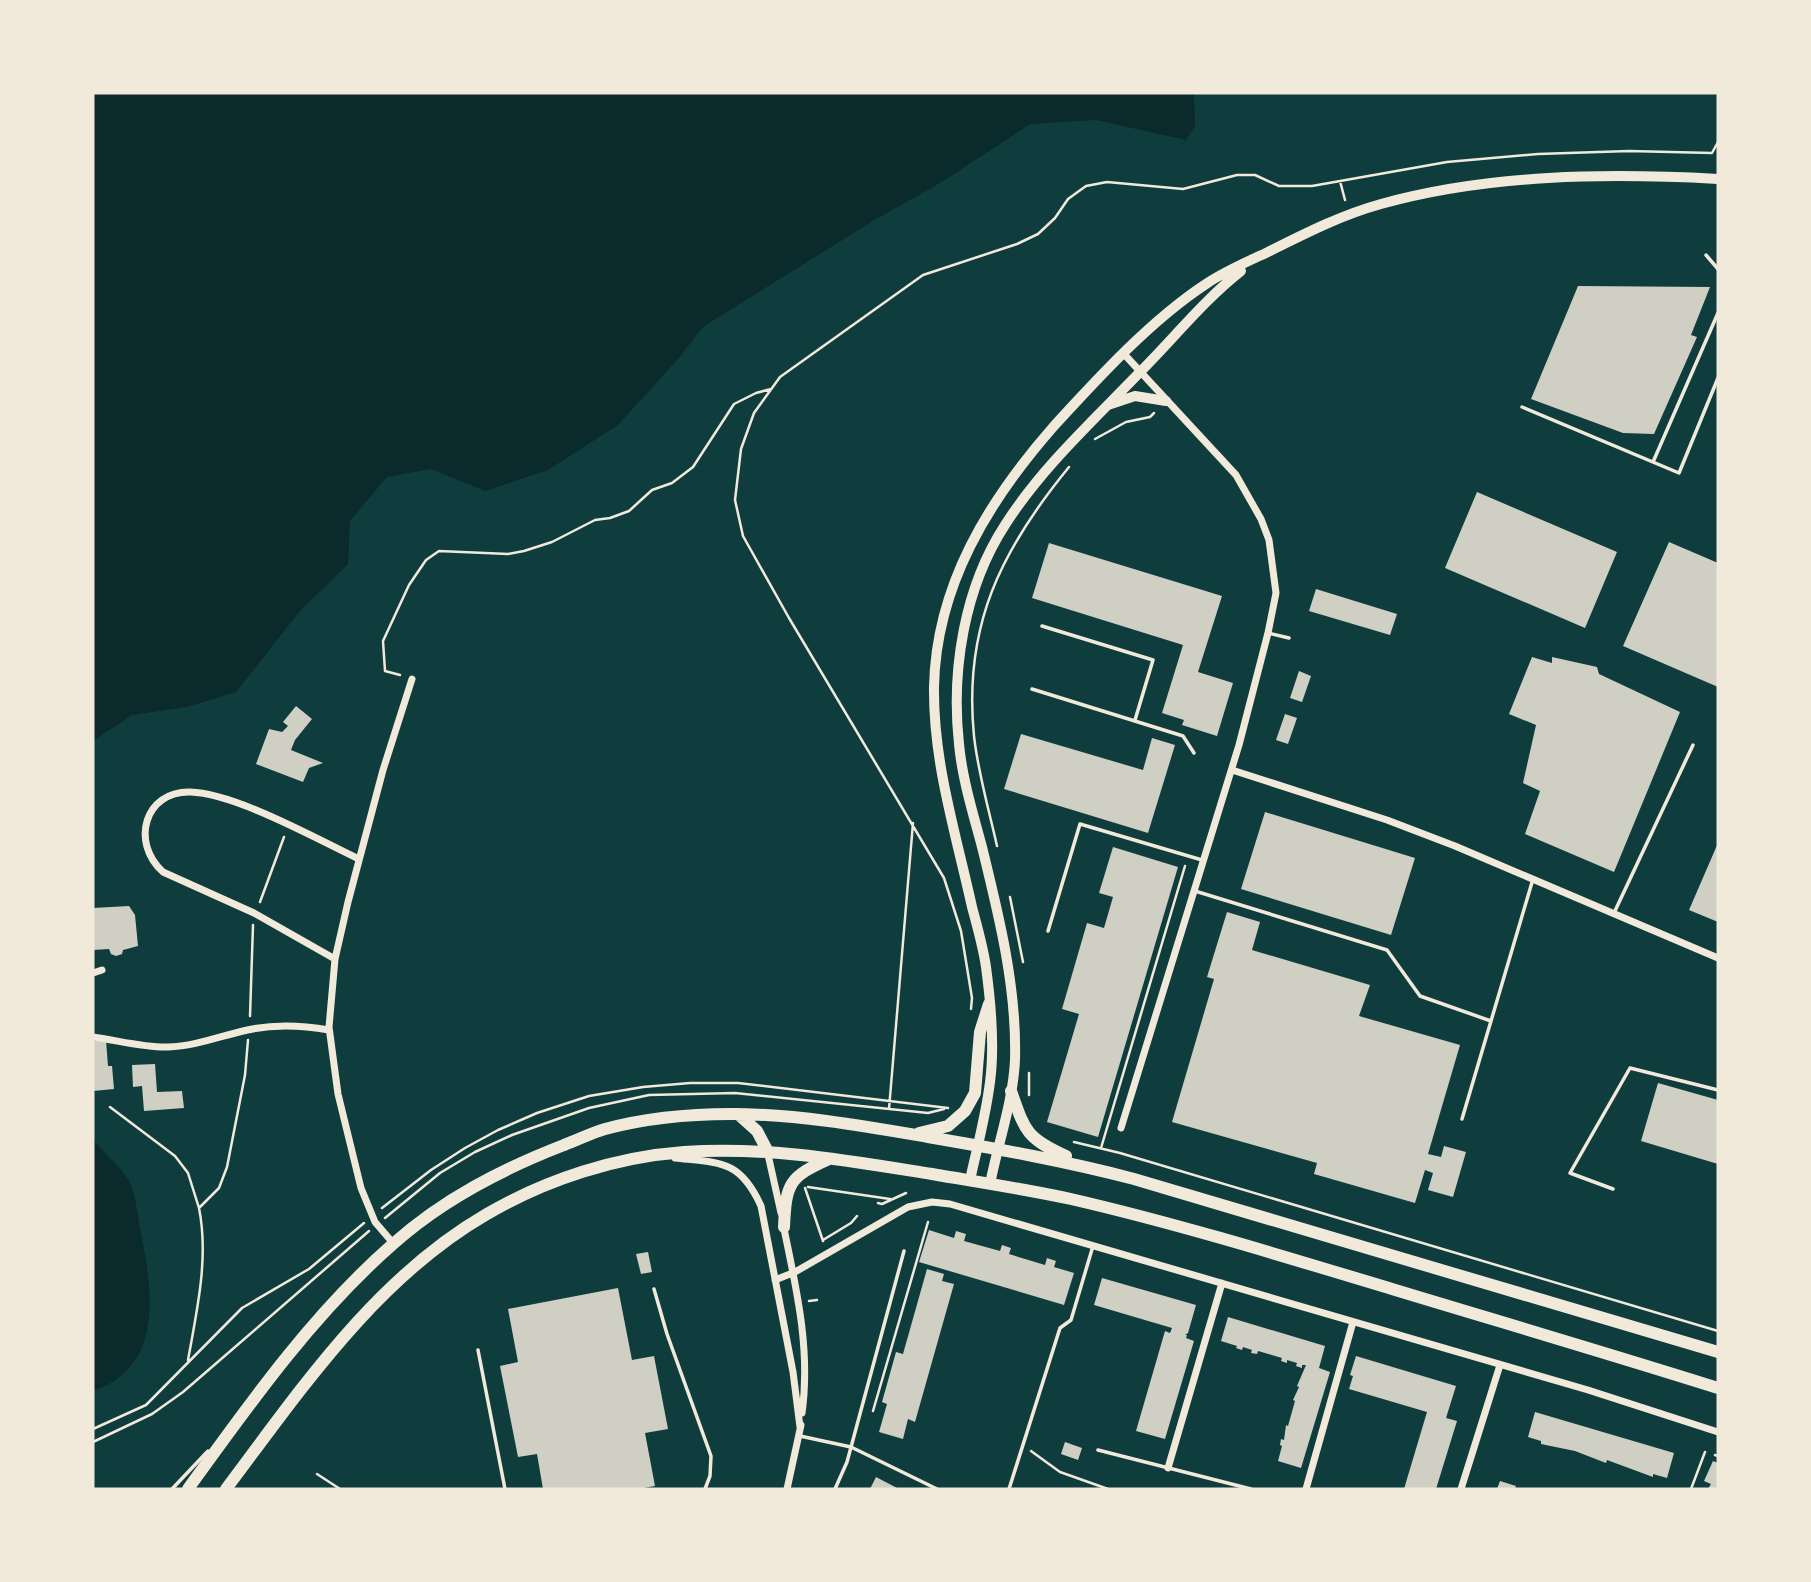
<svg xmlns="http://www.w3.org/2000/svg" width="1811" height="1582" font-family="Karla,sans-serif">
  <rect width="100%" height="100%" fill="#0f3d3e"/>
  <path fill="#0a2a2b" d="M93,93H1194L1195,126L1186,140L1096,120L1030,124L945,180L873,221L704,326L678,359L618,425L548,470L485,491L431,469L387,477L350,521L348,564L300,611L236,692L187,707L132,715L93,741Z
    M93,1140C104,1153 120,1166 129,1181C136,1193 137,1214 140,1228C152,1288 166,1366 93,1391Z"/>
  <path fill="#cfcfc3" d="M1578,286L1710,287L1691,335L1697,337L1654,434L1623,433L1531,399Z
    M1477,492L1617,552L1585,628L1445,568Z
    M1669,542L1718,563V687L1623,646Z
    M1049,543L1222,596L1198,672L1233,683L1217,736L1182,725L1184,720L1162,713L1183,645L1032,598Z
    M1316,589L1397,614L1390,635L1309,611Z
    M1532,657L1552,663V657L1597,667L1599,674L1680,712L1614,872L1525,834L1540,791L1523,783L1536,725L1509,714Z
    M1299,671L1311,676L1302,702L1290,698Z
    M296,706L312,719L295,740L291,750L323,763L309,768L303,782L256,764L269,729L282,732L288,726L283,722Z
    M1285,714L1297,718L1288,744L1276,740Z
    M1021,734L1143,770L1152,738L1175,745L1148,833L1004,789Z
    M1265,812L1415,858L1391,935L1241,889Z
    M1718,843V922L1689,910Z
    M1113,847L1178,867L1098,1137L1047,1122L1079,1014L1062,1009L1087,923L1104,928L1113,897L1099,893Z
    M129,906L135,915L138,946L123,950L122,954L116,956L111,954L109,949L93,950V908Z
    M1227,912L1260,922L1252,950L1370,985L1359,1016L1460,1045L1428,1154L1441,1157L1444,1146L1466,1152L1453,1197L1428,1190L1433,1173L1425,1170L1415,1203L1314,1174L1317,1163L1172,1122L1214,979L1207,977Z
    M106,1040L108,1066H112L114,1089L93,1091V1041Z
    M155,1064L157,1092L182,1091L184,1108L144,1111L142,1086L133,1087L132,1065Z
    M1658,1083L1718,1100V1164L1641,1141Z
    M929,1230L954,1238L956,1231L966,1234L964,1241L1000,1251L1002,1245L1011,1248L1009,1254L1045,1265L1047,1258L1056,1261L1054,1267L1074,1273L1064,1305L919,1262Z
    M648,1252L652,1272L641,1274L636,1254Z
    M927,1269L944,1274L942,1281L954,1284L915,1422L908,1419L903,1439L879,1432L887,1404L882,1402L896,1352L903,1354Z
    M1102,1278L1196,1305L1188,1333L1185,1335H1187L1186,1338L1194,1341L1165,1439L1136,1431L1165,1331L1170,1333L1172,1328L1094,1305Z
    M618,1288L632,1360L654,1356L668,1429L645,1433L655,1486L638,1489H543L537,1454L518,1457L500,1366L518,1362L508,1309Z
    M1228,1317L1325,1346L1319,1368L1330,1372L1301,1468L1278,1461L1282,1446L1280,1445L1281,1439L1284,1440L1286,1425L1288,1426L1295,1401L1293,1400L1299,1387L1297,1386L1306,1365H1302V1368L1296,1366L1297,1363L1287,1360V1363L1281,1361L1282,1358L1258,1351L1257,1354L1251,1353L1252,1350L1243,1347L1242,1350L1236,1348L1237,1346L1221,1341Z
    M1356,1356L1456,1386L1446,1418L1457,1421L1436,1489H1404L1427,1412L1349,1389L1353,1376L1350,1375Z
    M1535,1412L1674,1453L1667,1478L1653,1474V1477L1607,1460L1606,1463L1575,1451L1541,1444V1441L1528,1437Z
    M1065,1442L1082,1448L1078,1460L1061,1454Z
    M1713,1461L1718,1463V1489H1708L1711,1484L1704,1481Z
    M876,1477L899,1489H870Z
    M1500,1481L1516,1486L1515,1489H1497Z"/>
  <g fill="none" stroke-linecap="round" stroke-linejoin="round">
    <path stroke="#f1e9da" stroke-width="2.5" d="M1340,181L1345,200
      M1095,439L1126,422L1150,417L1154,413
      M400,675L385,671L383,641L409,585L426,560L439,551L508,554L524,551L552,542L595,520L610,518L629,511L652,490L672,483L693,467L734,404L756,393L771,389
      M997,846C989,810 978,773 974,736C963,626 1001,550 1069,467
      M1010,897L1023,962
      M260,902L284,837
      M971,1009L972,998L961,931L944,878L789,618L743,536L735,500L741,449L754,413L780,377L923,275L1017,244L1038,234L1055,218L1068,199L1086,186L1107,182L1183,189L1237,175H1255L1279,186H1312L1447,162L1538,154L1629,151L1712,153L1718,142
      M250,1016L253,925
      M1029,1095V1073
      M110,1107L175,1156L188,1173L199,1208
      M889,1109L913,823
      M1074,1142L1120,1153L1718,1331
      M1101,1148L1185,866
      M808,1187L890,1199
      M805,1188L823,1241
      M878,1203L882,1204L906,1193
      M382,1208L431,1170L465,1148L498,1130L537,1113L589,1096L643,1087L690,1083H738L948,1108
      M385,1218L440,1173L475,1152L512,1135L589,1108L649,1095L735,1093L928,1113L944,1109
      M823,1240L851,1223L857,1216
      M809,1301L817,1300
      M188,1360C197,1310 209,1258 199,1208L219,1188L227,1167L245,1075L248,1040
      M873,1411L928,1222
      M93,1429L146,1405L242,1308L309,1269L364,1223
      M93,1442L152,1414L183,1392L369,1231
      M1031,1451L1060,1472L1108,1489
      M1715,1455L1718,1456
      M317,1474L340,1489
      M1691,1489L1705,1452"/>
    <path stroke="#f1e9da" stroke-width="3.5" d="M1706,255L1718,269
      M1522,407L1679,473L1718,378
      M1653,462L1718,313
      M1042,626L1153,660L1135,720
      M1268,633L1289,638
      M1032,689L1183,736L1194,753
      M1195,891L1387,950L1420,996L1491,1021
      M1614,913L1693,745
      M1048,931L1080,824L1202,860
      M1462,1119L1533,879
      M1613,1189L1570,1173L1630,1068L1718,1090
      M654,1289L667,1334L711,1456L710,1476L705,1489
      M478,1350L505,1489
      M800,1436L851,1447L937,1489
      M1098,1450L1251,1489
      M172,1489L208,1451
      M835,1489L847,1462L904,1251
      M1009,1489L1060,1328L1071,1320L1093,1246"/>
    <path stroke="#f1e9da" stroke-width="7" d="M1232,770L1387,820L1455,846L1718,958
      M335,959L254,913L163,872C130,842 145,791 190,792C235,793 317,839 359,859
      M93,973L102,970
      M93,1037C116,1040 146,1048 168,1047C194,1046 218,1037 243,1031C271,1024 300,1025 329,1030
      M1121,1128L1239,745L1268,633L1276,593L1269,540L1261,519L1236,475L1124,354
      M767,1150L781,1213
      M675,1158C721,1163 740,1160 761,1206L793,1372L800,1427
      M783,1224C796,1287 811,1349 802,1413
      M393,1243L375,1222L361,1188L338,1094L329,1027L335,959L348,902L383,770L412,679
      M775,1280L795,1272L908,1207L932,1202L950,1204L1588,1390L1718,1432
      M1168,1468L1222,1283
      M787,1489L801,1425
      M1306,1489L1353,1322
      M1461,1489L1500,1365"/>
    <path stroke="#f1e9da" stroke-width="10" d="M1108,405L1135,396L1166,401
      M970,1180C977,1148 986,1115 990,1082C995,1045 991,1004 986,967C983,946 977,926 972,907C956,834 933,762 934,687C936,585 989,500 1054,426C1098,378 1151,320 1206,284C1225,271 1247,262 1268,252C1304,234 1341,215 1381,204C1489,174 1607,173 1718,179
      M990,1184C998,1143 1013,1102 1015,1060C1017,988 999,916 982,847C973,813 962,778 959,744C951,671 964,588 1005,525C1042,467 1093,421 1140,372C1174,338 1204,300 1241,271"/>
    <path stroke="#f1e9da" stroke-width="12" d="M1011,1091C1025,1131 1026,1138 1066,1156
      M738,1114L757,1131L767,1150
      M919,1133L948,1126L965,1111L975,1093L980,1032L989,1004
      M784,1227C786,1183 789,1177 829,1159
      M188,1489C250,1403 313,1314 393,1244C443,1199 502,1169 564,1145C578,1140 591,1133 605,1129C646,1118 689,1114 731,1114C797,1114 864,1126 928,1137C998,1149 1066,1161 1134,1179L1718,1352
      M226,1489C302,1388 376,1278 487,1214C547,1179 616,1157 684,1152C768,1146 850,1161 932,1174C978,1182 1025,1189 1071,1199C1179,1224 1286,1257 1392,1289C1501,1322 1610,1354 1718,1388"/>
  </g>
  <rect width="1811" height="1582" fill="none" stroke="#f1e9da" stroke-width="189"/>
</svg>
